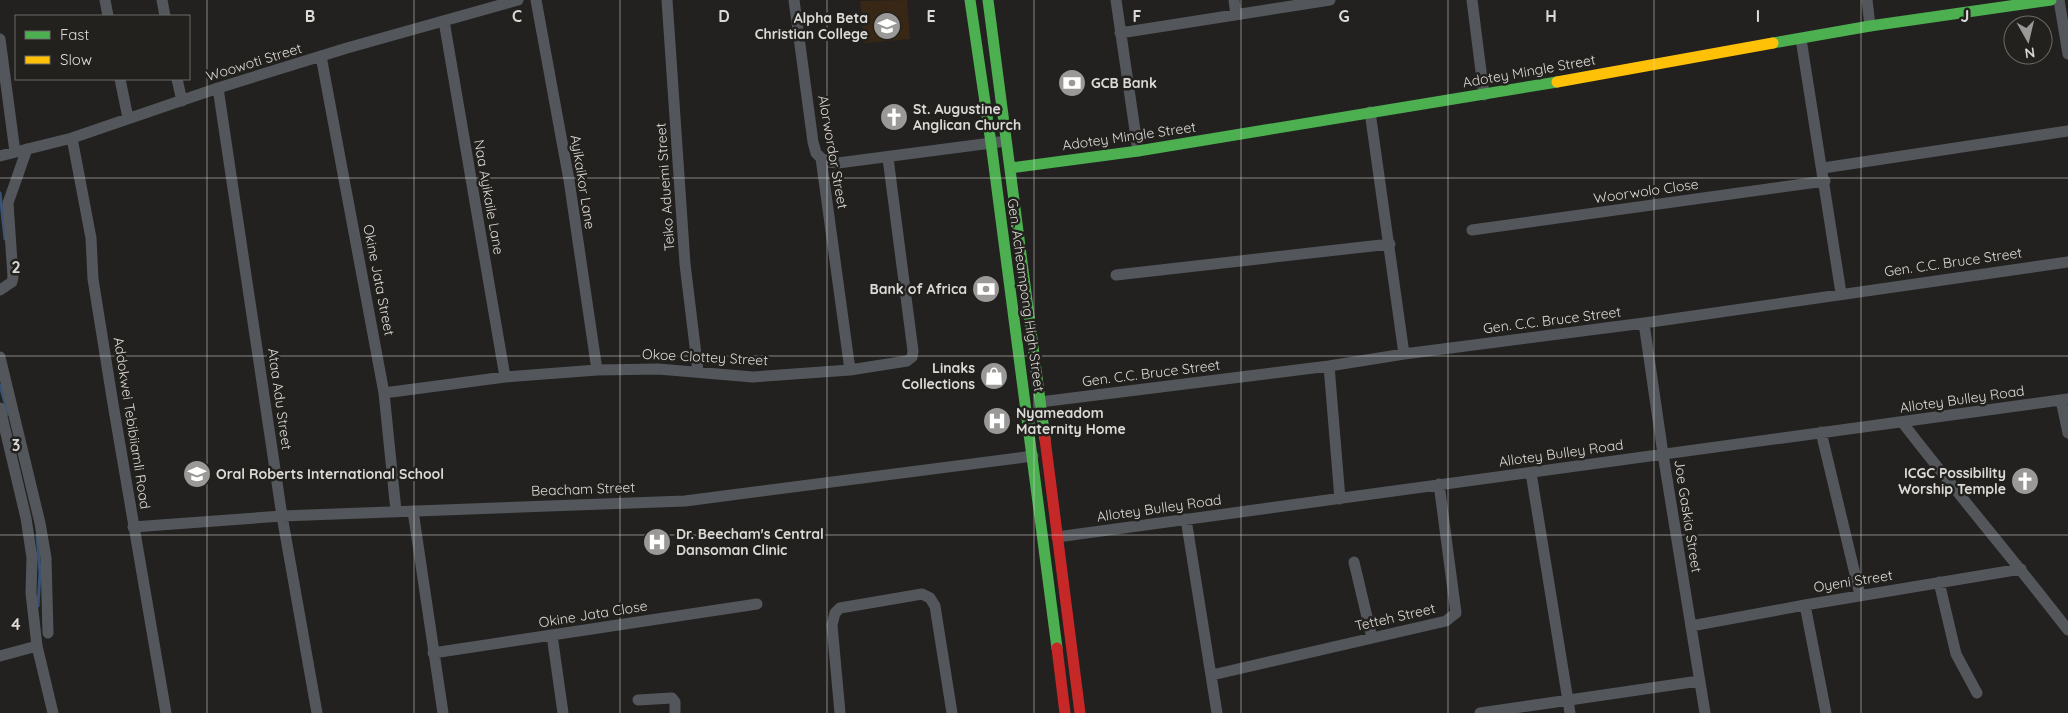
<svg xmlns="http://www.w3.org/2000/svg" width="2068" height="713" font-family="Quicksand,sans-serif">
  <rect width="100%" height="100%" fill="#22211f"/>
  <path fill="#382714" d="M907,0L910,39L864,43L860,1Z"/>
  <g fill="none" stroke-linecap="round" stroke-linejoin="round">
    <path stroke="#395377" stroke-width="3" d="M0,193L5,239
      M0,385L8,414
      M37,535L40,573L38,606"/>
    <path stroke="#53575c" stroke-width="11" d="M105,0L108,16
      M162,0L165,16
      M536,0L569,180L597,370
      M667,0L685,264L698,371
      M794,0L813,142L816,153L821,158L850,370
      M1116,0L1138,151
      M1234,0L1236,15
      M1472,0L1484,95
      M1867,0L1870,26
      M2059,0L2068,54
      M444,21L505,377
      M1120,33L1330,0
      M0,39L15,152
      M1801,39L1841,293
      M321,56L384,393L396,511
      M120,79L128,118
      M177,79L182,101
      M218,88L282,516L317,713
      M1370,112L1404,354
      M72,138L91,238L93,279L113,404L166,713
      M0,156L72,138L218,88L347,48L518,0
      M821,158L828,162L838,163L999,142
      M1823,168L2068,131
      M1472,230L1825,181
      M1116,275L1390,244
      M0,290L12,282L13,277L8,203L27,149
      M1644,323L1663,454L1705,713
      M0,357L40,523L46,558L48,633
      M1329,366L1340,499
      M384,393L505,377L597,370L658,369L753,377L850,370L907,361L912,357L913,351L888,158
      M2061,400L2068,433
      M1040,402L1329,366L1404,354L1644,323L2068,262
      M0,408L26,518L32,558L31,593L37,646
      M1902,422C1956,492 2014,560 2068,630
      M1821,432L1860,595
      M1531,473L1570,713
      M413,511L443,713
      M1186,519L1217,713
      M133,527L282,516L685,501L1033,456
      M1057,537L2068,399
      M1354,562L1372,638
      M1939,582L1956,654L1977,693
      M1805,605L1826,713
      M1691,626L1805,605L2021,569
      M552,635L563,713
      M433,653L757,604
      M0,656L37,646L53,713
      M1212,675L1446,621L1456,613L1439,484
      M638,700L672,698L675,702V713
      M840,713L832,625L835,613L840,608L922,594L930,598L935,606L952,713
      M1480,713L1699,681"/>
    <path stroke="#4caf50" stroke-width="11" d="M970,0L991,143L1057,648
      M988,0L1045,439
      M1773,43L1870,26L2051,0
      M1010,168L1138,151L1557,82"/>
    <path stroke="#ffc107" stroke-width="11" d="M1557,82L1773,43"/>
    <path stroke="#c62828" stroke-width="11" d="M1045,439L1080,713
      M1057,648L1065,713"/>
  </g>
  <path fill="none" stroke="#dcdad8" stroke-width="1" stroke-opacity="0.55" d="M207,0V713M414,0V713M620,0V713M827,0V713M1034,0V713M1241,0V713M1448,0V713M1654,0V713M1861,0V713M0,178H2068M0,356H2068M0,535H2068"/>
  <defs>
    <g id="school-disc" transform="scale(1.4375)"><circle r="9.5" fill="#9b9997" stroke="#23211e"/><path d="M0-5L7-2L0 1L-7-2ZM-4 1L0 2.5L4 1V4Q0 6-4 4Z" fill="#fff"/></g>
    <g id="bank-disc" transform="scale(1.4375)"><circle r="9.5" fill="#9b9997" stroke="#23211e"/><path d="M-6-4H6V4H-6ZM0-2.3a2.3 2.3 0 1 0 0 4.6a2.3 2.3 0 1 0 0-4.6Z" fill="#fff"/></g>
    <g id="church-disc" transform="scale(1.4375)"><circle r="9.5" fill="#9b9997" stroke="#23211e"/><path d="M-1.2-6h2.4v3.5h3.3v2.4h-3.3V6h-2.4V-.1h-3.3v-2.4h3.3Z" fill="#fff"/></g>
    <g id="shop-disc" transform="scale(1.4375)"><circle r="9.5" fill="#9b9997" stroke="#23211e"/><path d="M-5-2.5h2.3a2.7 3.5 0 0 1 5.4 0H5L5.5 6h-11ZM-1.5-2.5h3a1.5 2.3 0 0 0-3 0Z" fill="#fff"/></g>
    <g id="hospital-disc" transform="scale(1.4375)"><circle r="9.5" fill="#9b9997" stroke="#23211e"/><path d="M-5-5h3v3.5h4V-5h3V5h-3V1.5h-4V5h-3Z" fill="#fff"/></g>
  </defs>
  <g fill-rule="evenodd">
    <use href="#school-disc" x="887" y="26"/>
    <use href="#bank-disc" x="1072" y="83"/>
    <use href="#church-disc" x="894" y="117"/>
    <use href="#bank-disc" x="986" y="289"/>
    <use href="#shop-disc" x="994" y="376"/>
    <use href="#hospital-disc" x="997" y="421"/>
    <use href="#school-disc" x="197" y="474"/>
    <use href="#church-disc" x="2025" y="481"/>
    <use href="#hospital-disc" x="657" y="542"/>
  </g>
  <g text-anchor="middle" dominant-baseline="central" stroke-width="5" stroke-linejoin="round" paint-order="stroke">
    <g font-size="14" font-weight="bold" fill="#dcdad8" stroke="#23211e" text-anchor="start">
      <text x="868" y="18" text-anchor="end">Alpha Beta<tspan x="868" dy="16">Christian College</tspan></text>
      <text x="1091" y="83">GCB Bank</text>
      <text x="913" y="109">St. Augustine<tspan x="913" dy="16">Anglican Church</tspan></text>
      <text x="967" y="289" text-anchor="end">Bank of Africa</text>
      <text x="975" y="368" text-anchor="end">Linaks<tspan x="975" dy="16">Collections</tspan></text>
      <text x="1016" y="413">Nyameadom<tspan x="1016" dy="16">Maternity Home</tspan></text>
      <text x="2006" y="473" text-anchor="end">ICGC Possibility<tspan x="2006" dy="16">Worship Temple</tspan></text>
      <text x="216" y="474">Oral Roberts International School</text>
      <text x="676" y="534">Dr. Beecham's Central<tspan x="676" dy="16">Dansoman Clinic</tspan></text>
    </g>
    <g font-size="14" fill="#dcdad8" stroke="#23211e">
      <text transform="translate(254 62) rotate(-17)">Woowoti Street</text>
      <text transform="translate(1529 71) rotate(-10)">Adotey Mingle Street</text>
      <text transform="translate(1129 136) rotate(-8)">Adotey Mingle Street</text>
      <text transform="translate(833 152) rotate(80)">Alorwordor Street</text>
      <text transform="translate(583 182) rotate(81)">Ayikaikor Lane</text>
      <text transform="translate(665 187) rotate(-94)">Teiko Aduemi Street</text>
      <text transform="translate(1646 191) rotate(-8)">Woorwolo Close</text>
      <text transform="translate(489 197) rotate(80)">Naa Ayikaile Lane</text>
      <text transform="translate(1953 262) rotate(-8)">Gen. C.C. Bruce Street</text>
      <text transform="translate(379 280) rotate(79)">Okine Jata Street</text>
      <text transform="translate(1026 295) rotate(82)">Gen. Acheampong High Street</text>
      <text transform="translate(1552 320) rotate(-7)">Gen. C.C. Bruce Street</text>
      <text transform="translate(705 357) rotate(3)">Okoe Clottey Street</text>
      <text transform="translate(1151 373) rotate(-7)">Gen. C.C. Bruce Street</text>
      <text transform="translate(280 399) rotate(82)">Ataa Adu Street</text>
      <text transform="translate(1962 399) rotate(-8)">Allotey Bulley Road</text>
      <text transform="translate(132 423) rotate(81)">Addokwei Tebibiiamli Road</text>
      <text transform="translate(1561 453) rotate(-8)">Allotey Bulley Road</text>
      <text transform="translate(583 489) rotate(-2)">Beacham Street</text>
      <text transform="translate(1159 508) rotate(-8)">Allotey Bulley Road</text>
      <text transform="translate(1688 516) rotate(81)">Joe Gaskia Street</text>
      <text transform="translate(1853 581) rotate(-9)">Oyeni Street</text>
      <text transform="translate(593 614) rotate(-9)">Okine Jata Close</text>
      <text transform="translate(1395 617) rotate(-13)">Tetteh Street</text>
    </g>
  </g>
  <g font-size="16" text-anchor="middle" font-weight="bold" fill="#dcdad8" stroke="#23211e" stroke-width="5" stroke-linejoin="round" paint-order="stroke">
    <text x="310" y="22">B</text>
    <text x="517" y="22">C</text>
    <text x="724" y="22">D</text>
    <text x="931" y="22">E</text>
    <text x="1137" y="22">F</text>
    <text x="1344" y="22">G</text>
    <text x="1551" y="22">H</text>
    <text x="1758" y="22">I</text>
    <text x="1965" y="22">J</text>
    <text x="16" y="273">2</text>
    <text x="16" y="451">3</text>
    <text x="16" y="630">4</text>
  </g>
  <rect x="15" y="15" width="175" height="65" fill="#23211e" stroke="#6d6b68"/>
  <rect x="25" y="31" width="25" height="8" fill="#4caf50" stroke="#6d6b68"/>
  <text x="60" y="40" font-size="15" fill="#dcdad8">Fast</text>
  <rect x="25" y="56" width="25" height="8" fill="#ffc107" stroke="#6d6b68"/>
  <text x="60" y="65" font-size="15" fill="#dcdad8">Slow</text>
  <g transform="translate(2028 40) rotate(172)"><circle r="24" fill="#23211e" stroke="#6d6b68"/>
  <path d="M0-4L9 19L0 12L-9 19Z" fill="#9b9997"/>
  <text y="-8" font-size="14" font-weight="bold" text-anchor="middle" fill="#dcdad8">N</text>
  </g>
</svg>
